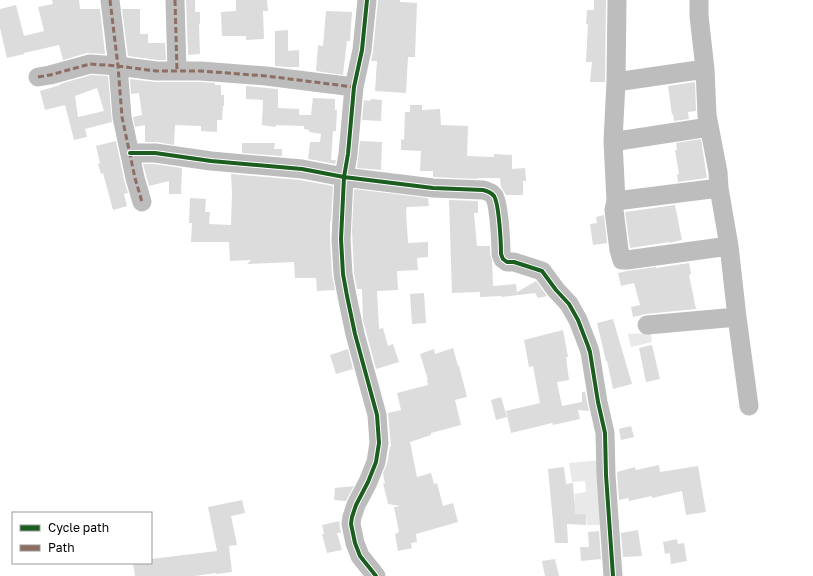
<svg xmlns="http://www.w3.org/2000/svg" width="813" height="576" font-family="'Golos Text',sans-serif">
  <rect width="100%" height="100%" fill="#fff"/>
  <path fill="#e9e9e9" d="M651,333L652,342L631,347L628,334Z
    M604,460L609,525H587L586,514H570V501L575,500L574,494L586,492L585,481L572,482L569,463Z"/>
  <path fill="#dcdcdc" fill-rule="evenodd" d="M52,0H79L80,9H100L105,54L87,53L63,60L59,45L24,53V54L7,58L0,28V9L16,5L24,36L44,31L38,7L53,4Z
    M186,0H195V12H200V24H199L200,54L188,55Z
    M236,0H267L268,11H263L264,39L246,40V36H222L221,12L236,11Z
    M378,0H400V2L417,3L415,57H408L406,93L375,91L377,61H371L373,51Z
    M594,0H606L605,82H590L592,62H586L588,24H586L587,10H594Z
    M122,9H140V34H148V43H165L166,60H157L128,56Z
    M326,11L352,12L350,41H347L343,75L316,71L318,45L323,46Z
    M288,30V51L299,50V67H287L275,66V31Z
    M91,75L108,76L112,122L85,129L87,137L74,140L65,105L45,110L40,91L60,85V84ZM97,88L104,111L78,117L75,96Z
    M130,79L155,82H201L215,83V85H221V95H224V106H223L222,120H217V132L201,131V126L175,125L174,145L157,142H145V125L135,127L133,117L142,115L139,93L131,94Z
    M695,82L696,111L688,112L689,119L674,121L673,114L672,115L668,86Z
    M246,86L278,89V108L299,109V115H311L313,98L335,99V110H337L336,131H333L331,160H336L335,164L308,159L310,142H320L321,134L309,132V130L304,129V126L276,125V127L262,125L263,100L246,99Z
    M371,99L382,100L381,121L362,120L364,100L370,101Z
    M410,105H422V110L440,109L441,125L468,126L467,156L494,157V154L512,155V169L525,168L526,181H523V195H506L501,187L500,178H477V179L434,177H433V171H420L421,151L401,150V139L404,140L405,112H410Z
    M701,139L707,178L678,182L677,175L679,174L675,150H677L676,143Z
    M116,141L124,180L128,193L124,194L127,206L113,210L103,173L101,174L98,164L100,163L96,146Z
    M360,141L382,142L381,170L357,168Z
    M242,143H275L274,149H282V156L242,153Z
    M143,164H154L182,168L181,194H169V181L149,186Z
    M231,174L300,180L333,186L331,221H330V240L332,275L335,290L317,291L316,278H295L294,262L247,264L251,260L230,261L229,242H191L192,223H189L190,198L206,199L205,212H210L209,224L231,225L232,193Z
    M354,189L428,198L429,206L407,207L406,211L408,243L428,242V257L417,258L418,270L397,271L398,290L377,291L379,329L383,328L388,346L393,344L399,362L376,369L363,320L362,289H357L354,273L352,231Z
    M449,200L478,201V213H474L477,246H490V254L492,260L493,286L516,284L517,292L536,281L547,296L538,298L535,293L502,297L501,296L480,297V292L452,293Z
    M675,205L682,240L669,243V242L630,248L625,212Z
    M604,215L607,243L593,245L590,224L597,223L596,217Z
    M689,263L691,274L689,275L696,309L646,314L633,317L631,307L640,305L634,283L621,286L618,273L627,271L656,267V268Z
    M424,293L426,323L412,324L410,294Z
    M613,319L632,384L613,389L607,361H606L597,323Z
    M563,330L568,357H566L569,380L557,382L562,406L582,402V392H585L589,411L578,410L580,419L553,425L552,423L511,433L506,411L540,403L533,366L529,367L524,340Z
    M652,345L660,379L646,382L639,348Z
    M453,348L458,366H459L467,397L455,400L461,425L431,433V435L410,442L417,477L431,473L434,484L437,483L443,506L453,503L458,522L416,534L417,542L411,543L412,548L398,551L395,534L399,532L394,507L401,506L388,504L383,483L385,484L383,473L387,464L390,447L391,446L388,413L401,410L397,393L428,385L427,380H428L420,354L434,349L435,354Z
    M348,349L353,369L336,374L330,355Z
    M501,397L507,417L496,420L491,400Z
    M631,426L634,437L621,440L619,429Z
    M659,465L660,472L698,466L706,512L686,515L682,491L652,498V496L629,501L628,498L619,500L617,472L635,467L636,470Z
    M564,467L566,484L573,483L575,514H586V525L567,524L568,543H555L548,469Z
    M354,486L346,501L334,500L335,488Z
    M242,500L245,513L231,516L237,545L229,546L232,572L216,574V573L195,576H135L133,563H151V559L217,551L208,507Z
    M339,521L341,533H337L342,550L327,553L322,534H324L322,525Z
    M638,530L642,556L623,557L621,533Z
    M599,531L601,559L581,561L580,547H589L588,532Z
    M677,539L678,544L684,543L687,561L671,564L670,553L665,554L663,542Z
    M555,559L559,576H545L542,561Z"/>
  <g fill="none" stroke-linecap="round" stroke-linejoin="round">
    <path stroke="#bdbdbd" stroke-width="19" d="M110,0L118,66L122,117L135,178L142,202
      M175,0L177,71
      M367,0L362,50L354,87L348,154L344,177L341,239L343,274L347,296L355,334L377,415L379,443L376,462L368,482L356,505L352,517L351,524L355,543L360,556L376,576
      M617,0L616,82L613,141H618L709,127
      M699,0V16L705,69L707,115L718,172L719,188L729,246L737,317L749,406
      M38,77L50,75L90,64L118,66L156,71H201L266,76L354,87
      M616,82L705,69
      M613,141L616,201L614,210L619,250L622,260H627L729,246
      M130,153H155L211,161L302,169L344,177L433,188L483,190C487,191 491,192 494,196C499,204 501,242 501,254L503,259L507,262H514L542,271L556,290L569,304L578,320L588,346L590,352L598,402L605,433L606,475L613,576
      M616,201L719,188
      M647,325L737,317"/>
    <path stroke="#8d6e63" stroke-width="3" stroke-dasharray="6 3" stroke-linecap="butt" d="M110,0L118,66L122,117L135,178L142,202
      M175,0L177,71
      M38,77L50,75L90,64L118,66L156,71H201L266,76L354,87"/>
    <g stroke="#fff" stroke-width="6">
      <path id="cycleway" d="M367,0L362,50L354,87L348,154L344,177L341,239L343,274L347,296L355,334L377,415L379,443L376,462L368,482L356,505L352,517L351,524L355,543L360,556L376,576
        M130,153H155L211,161L302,169L344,177L433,188L483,190C487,191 491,192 494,196C499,204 501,242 501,254L503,259L507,262H514L542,271L556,290L569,304L578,320L588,346L590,352L598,402L605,433L606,475L613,576"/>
    </g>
    <use href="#cycleway" stroke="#1b5e20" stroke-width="4"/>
  </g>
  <rect x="12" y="512" width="140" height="52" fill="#ffffff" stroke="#999999"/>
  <rect x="20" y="525" width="20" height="6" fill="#1b5e20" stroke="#999999"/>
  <text x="48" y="532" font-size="12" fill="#000000">Cycle path</text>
  <rect x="20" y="545" width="20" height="6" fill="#8d6e63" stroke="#999999"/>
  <text x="48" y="552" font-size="12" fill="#000000">Path</text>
</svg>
